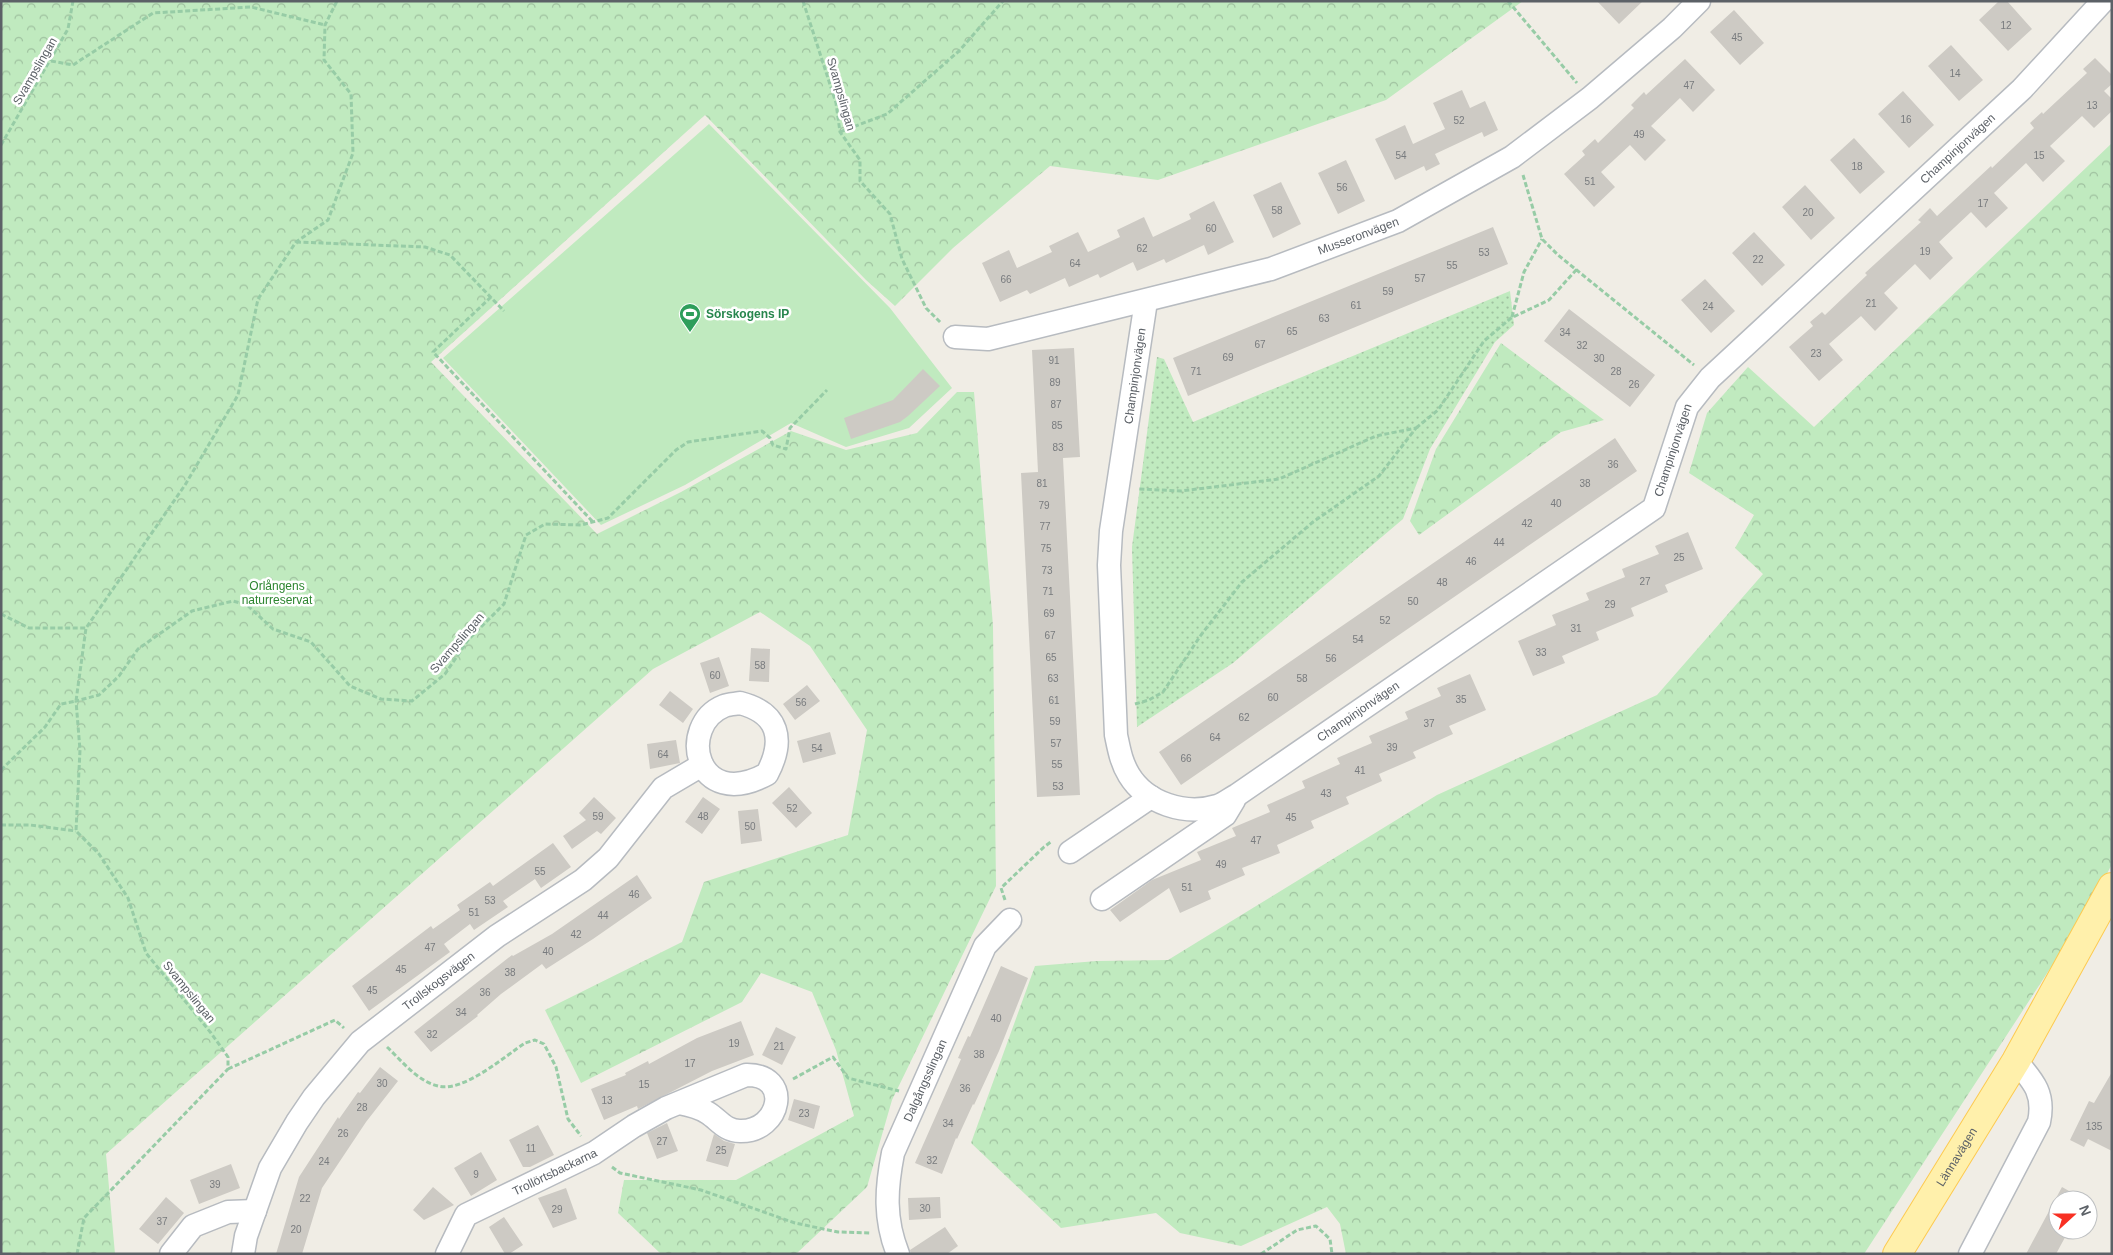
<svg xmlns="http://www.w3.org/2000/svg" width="2113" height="1255" font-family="Helvetica,sans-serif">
  <defs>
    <pattern id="grass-dots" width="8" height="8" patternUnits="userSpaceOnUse" patternTransform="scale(1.25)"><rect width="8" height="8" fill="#c0eabf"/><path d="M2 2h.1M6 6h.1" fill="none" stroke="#9fc19f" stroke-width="1.8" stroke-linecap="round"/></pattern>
    <pattern id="forest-crowns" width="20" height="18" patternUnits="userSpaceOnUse" patternTransform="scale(1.25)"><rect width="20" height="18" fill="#c0eabf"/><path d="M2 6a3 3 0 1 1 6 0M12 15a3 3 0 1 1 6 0" fill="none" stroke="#9fc19f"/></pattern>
  </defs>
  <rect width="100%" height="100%" fill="#f0ede5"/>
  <path fill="url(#grass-dots)" d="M1510,291L1514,325L1495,342L1430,449L1403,519L1233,663L1137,727L1132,547L1157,357L1164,359L1193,422Z"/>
  <path fill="url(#forest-crowns)" d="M1,1H1523L1386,100L1158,180L1050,166L953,248L895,306L866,280L705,115L431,362L597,534L681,492L791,431L846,450L917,433L957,392H974L993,626L996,886L892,1100L867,1187L796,1254H661L618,1213L624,1180H736L854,1116L836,1050L812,992L761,973L742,1002L581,1083L545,1010L682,942L704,882L848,835L867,730L810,646L760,612L653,669L106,1154L115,1254H1Z
    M2112,143V864L2087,912L1864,1254H1346L1340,1224L1327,1207L1241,1246L1180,1233L1156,1213L1061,1228L971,1143L1035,966L1097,961L1168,960L1437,795L1657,695L1763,574L1735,548L1754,515L1689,473L1707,413L1748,367L1814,427Z
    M1501,343L1604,420L1561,432L1419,535L1410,521L1436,449Z"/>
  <path fill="#c0eabf" d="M709,124L890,308L952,388L909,428L846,447L791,423L685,485L601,525L443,358Z"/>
  <path fill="#cdcac4" d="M1597,1H1643L1619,24Z
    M1999,1H2007L2032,29L2008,51L1979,20Z
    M1734,10L1764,43L1740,65L1710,32Z
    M1951,45L1983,80L1959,101L1928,66Z
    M2095,58L2112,75V84L2104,91L2112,99V111L2094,128L2082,116L2050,146L2065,161L2043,182L2026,163L1994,193L2008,208L1986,228L1971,212L1939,242L1953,258L1930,280L1915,264L1884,293L1898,308L1875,331L1861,316L1829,344L1843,360L1819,381L1789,347L1813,326L1810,322L1822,312L1825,315L1867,275L1865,273L1921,222L1918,220L1930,208L1937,216L1991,166L1992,168L2034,128L2030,123L2042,112L2043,114L2087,73L2083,69Z
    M1685,59L1715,90L1693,112L1680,98L1651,126L1666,140L1645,161L1630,145L1601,172L1615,187L1594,207L1564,174L1585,155L1582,151L1595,139L1598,143L1634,108L1631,105L1644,92L1646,95Z
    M1462,90L1470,108L1485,101L1498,130L1484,137L1482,132L1435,154L1440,164L1426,171L1424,166L1395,180L1375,139L1405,125L1413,144L1445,129L1433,103Z
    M1903,91L1934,125L1909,148L1878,114Z
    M1854,138L1885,172L1860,194L1830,160Z
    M1346,160L1365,201L1338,214L1318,173Z
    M1281,182L1301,224L1273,238L1253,195Z
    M1805,185L1835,218L1811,240L1782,207Z
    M1214,201L1234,242L1208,255L1204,245L1166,263L1164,259L1137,271L1133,262L1100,278L1098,274L1069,287L1065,278L1030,294L1027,290L1000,302L982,263L1009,250L1017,268L1052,252L1049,246L1078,232L1088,252L1120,237L1117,230L1144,217L1153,237L1191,219L1189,214Z
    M1493,227L1508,264L1188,396L1173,358Z
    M1754,232L1785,265L1762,286L1732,253Z
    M1705,279L1735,311L1711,333L1681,300Z
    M1569,309L1655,375L1630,407L1544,341Z
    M1074,348L1080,457L1063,458L1080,795L1037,797L1021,473L1038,472L1032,350Z
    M923,369L940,386L908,416L900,422L851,439L844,418L893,400Z
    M1615,438L1637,471L1181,785L1159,752Z
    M1688,532L1703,569L1665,585L1668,592L1631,608L1634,616L1596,632L1599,640L1562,656L1565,663L1533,676L1518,641L1556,625L1552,615L1589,600L1586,593L1625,577L1622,569L1659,554L1655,546Z
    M751,648L770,649L769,682L749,681Z
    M719,657L729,686L710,693L700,663Z
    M1470,674L1486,710L1449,726L1453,734L1413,752L1416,758L1379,774L1382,781L1346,797L1349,804L1311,821L1314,828L1277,845L1280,853L1242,868L1245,875L1208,891L1211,899L1180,913L1169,888L1120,922L1110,910L1152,880L1201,860L1197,852L1236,836L1232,828L1270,812L1267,805L1305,788L1302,781L1340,764L1337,758L1372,743L1369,736L1408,719L1405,712L1441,696L1437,688Z
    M807,685L820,701L795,720L783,704Z
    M670,691L693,709L683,723L659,705Z
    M830,732L836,754L803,763L797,741Z
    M676,740L680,763L650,769L647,744Z
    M789,787L812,813L796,828L772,803Z
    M594,797L616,818L601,834L597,831L572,849L563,836L586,820L579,813Z
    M703,797L720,809L702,834L685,822Z
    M758,809L762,841L741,844L738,811Z
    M553,843L571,867L541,888L535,879L503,901L508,907L474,930L470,924L444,944L450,952L369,1011L352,986L431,926L433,929L460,910L457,905L490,882L493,886Z
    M637,875L652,898L593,939L546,969L542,964L501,994L477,1015L478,1016L431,1052L414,1032L512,955L513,956L552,934Z
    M1001,966L1028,978L999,1051L974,1105L973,1104L957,1139L956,1138L942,1174L915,1163L961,1059L958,1058L968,1036L970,1037Z
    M741,1021L754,1055L712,1071L638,1109L637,1106L604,1120L591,1089L626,1075L625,1073L648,1061L649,1064L697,1038Z
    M776,1027L796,1037L782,1065L762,1055Z
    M380,1067L398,1081L366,1122L322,1188L302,1254H276L299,1177L338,1117L339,1119L358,1092L360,1093Z
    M2112,1072V1151L2088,1139L2084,1147L2070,1140L2089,1101L2094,1103Z
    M794,1099L820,1106L814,1129L788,1120Z
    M667,1123L678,1151L657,1159L647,1133Z
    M538,1125L554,1155L530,1167H523L509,1140Z
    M714,1134L724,1141L735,1144L728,1167L706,1161Z
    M481,1152L497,1180L471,1196L454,1168Z
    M231,1164L240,1188L199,1204L190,1180Z
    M433,1187L454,1205L424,1220L413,1210Z
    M2062,1187L2085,1200H2058V1230H2069L2056,1254H2026Z
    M566,1188L577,1219L553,1228L538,1198Z
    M166,1197L184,1213L158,1244L139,1229Z
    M940,1197L941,1218L909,1220L908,1198Z
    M504,1217L523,1245L509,1254H505L489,1227Z
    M945,1227L958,1246L947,1254H911L910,1250Z"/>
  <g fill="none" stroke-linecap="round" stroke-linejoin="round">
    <g stroke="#b7bbc0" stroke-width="25">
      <g id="minor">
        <path id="s1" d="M1146,301L1111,531L1109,565L1116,735C1119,749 1121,762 1129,775C1146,803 1185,816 1217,806C1224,804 1231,798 1237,795L1654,508L1687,407L1710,378L2022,89L2103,1"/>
        <path id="s2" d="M955,337L988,339L1271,269L1398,221L1512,157L1590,98L1672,28L1699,1"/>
        <path d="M740,703C779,713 785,740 767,774C695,813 677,725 724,706C729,704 735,704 740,703Z"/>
        <path d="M1070,852L1151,797"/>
        <path d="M1102,899L1225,815L1234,800"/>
        <path d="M171,1254L193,1226L228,1212L255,1211"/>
        <path id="s3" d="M243,1254L246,1236L270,1168L297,1122L314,1097L360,1042L497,936L583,880L608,858L663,788L702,765"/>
        <path id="s4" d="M447,1254L466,1215L594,1153L634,1126L666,1108L746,1075C793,1074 781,1132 740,1131C725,1131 719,1120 708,1113C699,1107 690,1105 679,1103"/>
        <path id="s5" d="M898,1254C884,1219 886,1189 893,1153L985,946L1010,920"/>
        <path d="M1970,1254L2039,1122C2045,1094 2034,1082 2016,1061"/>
      </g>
    </g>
    <g stroke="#fdca50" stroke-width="30">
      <g id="major">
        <path id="s6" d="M1897,1254L2016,1061L2112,887"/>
      </g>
    </g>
    <path stroke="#97cca6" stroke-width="3" stroke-dasharray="5 2.5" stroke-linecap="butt" d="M803,1L836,103L840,132L860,160V181L890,214L902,259L926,308L941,323
      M1508,1L1577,83
      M51,61L73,65L153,13L251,7L325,25
      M840,132L887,114L959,51L1003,1
      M1,145L68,29L73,1
      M1523,175L1542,239L1558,255L1694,365
      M296,242L425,247L450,255L504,311
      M491,297L433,352L593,522
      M1512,317L1524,272L1542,239
      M1416,428L1438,410L1484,341L1511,318L1549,300L1577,269
      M1,614L29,628H86
      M1135,704L1149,700L1163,692L1201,635L1242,582L1313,522L1379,476L1416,428L1376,436L1279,479L1181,491L1139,489
      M1,770L45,727L61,704L76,701L86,628L185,485L238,395L258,299L296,242L328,220L353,153L351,94L324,60L325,25L337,1
      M1,825H30L76,831
      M1005,900L1001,888L1044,847L1052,841
      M387,1047C402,1061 417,1081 438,1086C463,1093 505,1056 525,1043L535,1040L544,1044L556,1067L568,1119L581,1136
      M228,1069L335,1020L344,1028
      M793,1079L833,1057L848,1078L899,1091
      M612,1167L620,1173L701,1190L795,1223L838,1232L870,1233
      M77,1254L84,1218L228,1069V1057L211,1033L146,953L128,898L99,854L76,831L80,750L76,701L99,695L119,676L138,649L192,611L233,601L247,605L273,629L311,642L350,686L381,699L412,701L445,674L468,640L504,604L526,535L545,524L581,525L608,518L676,450L688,442L762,431L770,438L773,445L786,449L790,428L827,390
      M1261,1254L1297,1230L1316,1226L1330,1239L1332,1254"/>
    <use href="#minor" stroke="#fff" stroke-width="22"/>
    <use href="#major" stroke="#fff0ab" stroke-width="28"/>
  </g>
  <defs>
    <g id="stadium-pin" transform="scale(1.125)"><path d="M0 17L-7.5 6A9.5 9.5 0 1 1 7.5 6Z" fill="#2e9e5b" stroke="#fff"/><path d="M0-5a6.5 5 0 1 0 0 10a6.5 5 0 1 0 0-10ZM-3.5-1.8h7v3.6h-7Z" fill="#fff"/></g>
  </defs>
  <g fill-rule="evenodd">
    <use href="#stadium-pin" x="690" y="314"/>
  </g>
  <g text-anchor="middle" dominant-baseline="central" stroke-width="5" stroke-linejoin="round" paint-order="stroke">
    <g font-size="10" fill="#787b7e">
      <text x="2006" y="25">12</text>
      <text x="1737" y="37">45</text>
      <text x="1955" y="73">14</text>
      <text x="1689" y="85">47</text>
      <text x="2092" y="105">13</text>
      <text x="1906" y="119">16</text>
      <text x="1459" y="120">52</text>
      <text x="1639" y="134">49</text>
      <text x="1401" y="155">54</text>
      <text x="2039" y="155">15</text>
      <text x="1857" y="166">18</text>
      <text x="1590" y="181">51</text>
      <text x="1342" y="187">56</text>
      <text x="1983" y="203">17</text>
      <text x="1277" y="210">58</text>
      <text x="1808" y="212">20</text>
      <text x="1211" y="228">60</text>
      <text x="1142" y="248">62</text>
      <text x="1925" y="251">19</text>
      <text x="1484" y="252">53</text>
      <text x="1758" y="259">22</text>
      <text x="1075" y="263">64</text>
      <text x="1452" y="265">55</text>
      <text x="1420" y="278">57</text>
      <text x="1006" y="279">66</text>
      <text x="1388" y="291">59</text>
      <text x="1871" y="303">21</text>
      <text x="1356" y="305">61</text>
      <text x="1708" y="306">24</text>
      <text x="1324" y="318">63</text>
      <text x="1292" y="331">65</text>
      <text x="1565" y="332">34</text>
      <text x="1260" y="344">67</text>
      <text x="1582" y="345">32</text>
      <text x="1816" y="353">23</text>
      <text x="1228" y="357">69</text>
      <text x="1599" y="358">30</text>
      <text x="1054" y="360">91</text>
      <text x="1196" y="371">71</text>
      <text x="1616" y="371">28</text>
      <text x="1055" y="382">89</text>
      <text x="1634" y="384">26</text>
      <text x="1056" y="404">87</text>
      <text x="1057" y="425">85</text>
      <text x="1058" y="447">83</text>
      <text x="1613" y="464">36</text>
      <text x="1042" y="483">81</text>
      <text x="1585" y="483">38</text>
      <text x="1556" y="503">40</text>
      <text x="1044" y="505">79</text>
      <text x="1527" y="523">42</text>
      <text x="1045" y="526">77</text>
      <text x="1499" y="542">44</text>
      <text x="1046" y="548">75</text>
      <text x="1679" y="557">25</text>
      <text x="1471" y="561">46</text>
      <text x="1047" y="570">73</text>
      <text x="1645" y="581">27</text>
      <text x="1442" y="582">48</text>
      <text x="1048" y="591">71</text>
      <text x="1413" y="601">50</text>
      <text x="1610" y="604">29</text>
      <text x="1049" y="613">69</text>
      <text x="1385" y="620">52</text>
      <text x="1576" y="628">31</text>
      <text x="1050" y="635">67</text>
      <text x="1358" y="639">54</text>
      <text x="1541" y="652">33</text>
      <text x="1051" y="657">65</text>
      <text x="1331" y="658">56</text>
      <text x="760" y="665">58</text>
      <text x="715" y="675">60</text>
      <text x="1053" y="678">63</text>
      <text x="1302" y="678">58</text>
      <text x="1273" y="697">60</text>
      <text x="1461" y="699">35</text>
      <text x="1054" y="700">61</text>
      <text x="801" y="702">56</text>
      <text x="1244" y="717">62</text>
      <text x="1055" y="721">59</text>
      <text x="1429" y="723">37</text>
      <text x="1215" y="737">64</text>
      <text x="1056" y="743">57</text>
      <text x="1392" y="747">39</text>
      <text x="817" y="748">54</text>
      <text x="663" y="754">64</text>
      <text x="1186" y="758">66</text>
      <text x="1057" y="764">55</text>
      <text x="1360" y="770">41</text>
      <text x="1058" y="786">53</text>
      <text x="1326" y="793">43</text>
      <text x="792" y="808">52</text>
      <text x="598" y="816">59</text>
      <text x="703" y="816">48</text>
      <text x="1291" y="817">45</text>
      <text x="750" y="826">50</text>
      <text x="1256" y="840">47</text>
      <text x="1221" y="864">49</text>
      <text x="540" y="871">55</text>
      <text x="1187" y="887">51</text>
      <text x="634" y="894">46</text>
      <text x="490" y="900">53</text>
      <text x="474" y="912">51</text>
      <text x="603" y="915">44</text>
      <text x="576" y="934">42</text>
      <text x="430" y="947">47</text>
      <text x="548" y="951">40</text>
      <text x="401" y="969">45</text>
      <text x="510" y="972">38</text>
      <text x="372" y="990">45</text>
      <text x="485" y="992">36</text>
      <text x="461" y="1012">34</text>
      <text x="996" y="1018">40</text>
      <text x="432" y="1034">32</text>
      <text x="734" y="1043">19</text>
      <text x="779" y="1046">21</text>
      <text x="979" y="1054">38</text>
      <text x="690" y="1063">17</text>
      <text x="382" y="1083">30</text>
      <text x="644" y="1084">15</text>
      <text x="965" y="1088">36</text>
      <text x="607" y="1100">13</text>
      <text x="362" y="1107">28</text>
      <text x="804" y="1113">23</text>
      <text x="948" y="1123">34</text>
      <text x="2094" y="1126">135</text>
      <text x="343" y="1133">26</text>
      <text x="662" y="1141">27</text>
      <text x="531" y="1148">11</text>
      <text x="721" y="1150">25</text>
      <text x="932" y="1160">32</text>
      <text x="324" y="1161">24</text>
      <text x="476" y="1174">9</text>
      <text x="215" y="1184">39</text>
      <text x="305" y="1198">22</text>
      <text x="925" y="1208">30</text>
      <text x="557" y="1209">29</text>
      <text x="162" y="1221">37</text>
      <text x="296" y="1229">20</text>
    </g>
    <g font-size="12" fill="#5c6167" stroke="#fff">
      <text transform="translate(35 71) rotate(-60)">Svampslingan</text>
      <text transform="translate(841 94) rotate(74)">Svampslingan</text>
      <text stroke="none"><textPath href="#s1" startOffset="1589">Champinjonvägen</textPath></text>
      <text stroke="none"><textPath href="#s2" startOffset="418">Musseronvägen</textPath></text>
      <text transform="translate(1135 376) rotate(-82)">Champinjonvägen</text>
      <text stroke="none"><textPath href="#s1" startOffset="1169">Champinjonvägen</textPath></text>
      <text transform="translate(457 643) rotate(-49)">Svampslingan</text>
      <text stroke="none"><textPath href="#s1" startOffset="749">Champinjonvägen</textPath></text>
      <text stroke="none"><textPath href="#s3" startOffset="345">Trollskogsvägen</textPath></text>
      <text transform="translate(189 992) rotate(51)">Svampslingan</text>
      <text stroke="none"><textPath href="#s5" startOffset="182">Dalgångsslingan</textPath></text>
      <text stroke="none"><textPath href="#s6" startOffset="114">Lännavägen</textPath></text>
      <text stroke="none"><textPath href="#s4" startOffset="142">Trollörtsbackarna</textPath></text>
    </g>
    <g font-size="12" font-weight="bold" fill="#27864d" stroke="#fff" text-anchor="start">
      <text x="706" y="314">Sörskogens IP</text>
    </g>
    <g font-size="12" fill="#2d8530" stroke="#fff">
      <text x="277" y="586">Orlångens<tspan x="277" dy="14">naturreservat</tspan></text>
    </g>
  </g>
  <rect width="2113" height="1255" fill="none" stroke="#5c6167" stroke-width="5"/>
  <g transform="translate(2073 1215) rotate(69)"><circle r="24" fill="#ffffff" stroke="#bec0c2"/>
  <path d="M0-4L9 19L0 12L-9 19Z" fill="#f83023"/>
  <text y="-8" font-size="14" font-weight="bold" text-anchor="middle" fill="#5c6167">N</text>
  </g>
</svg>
